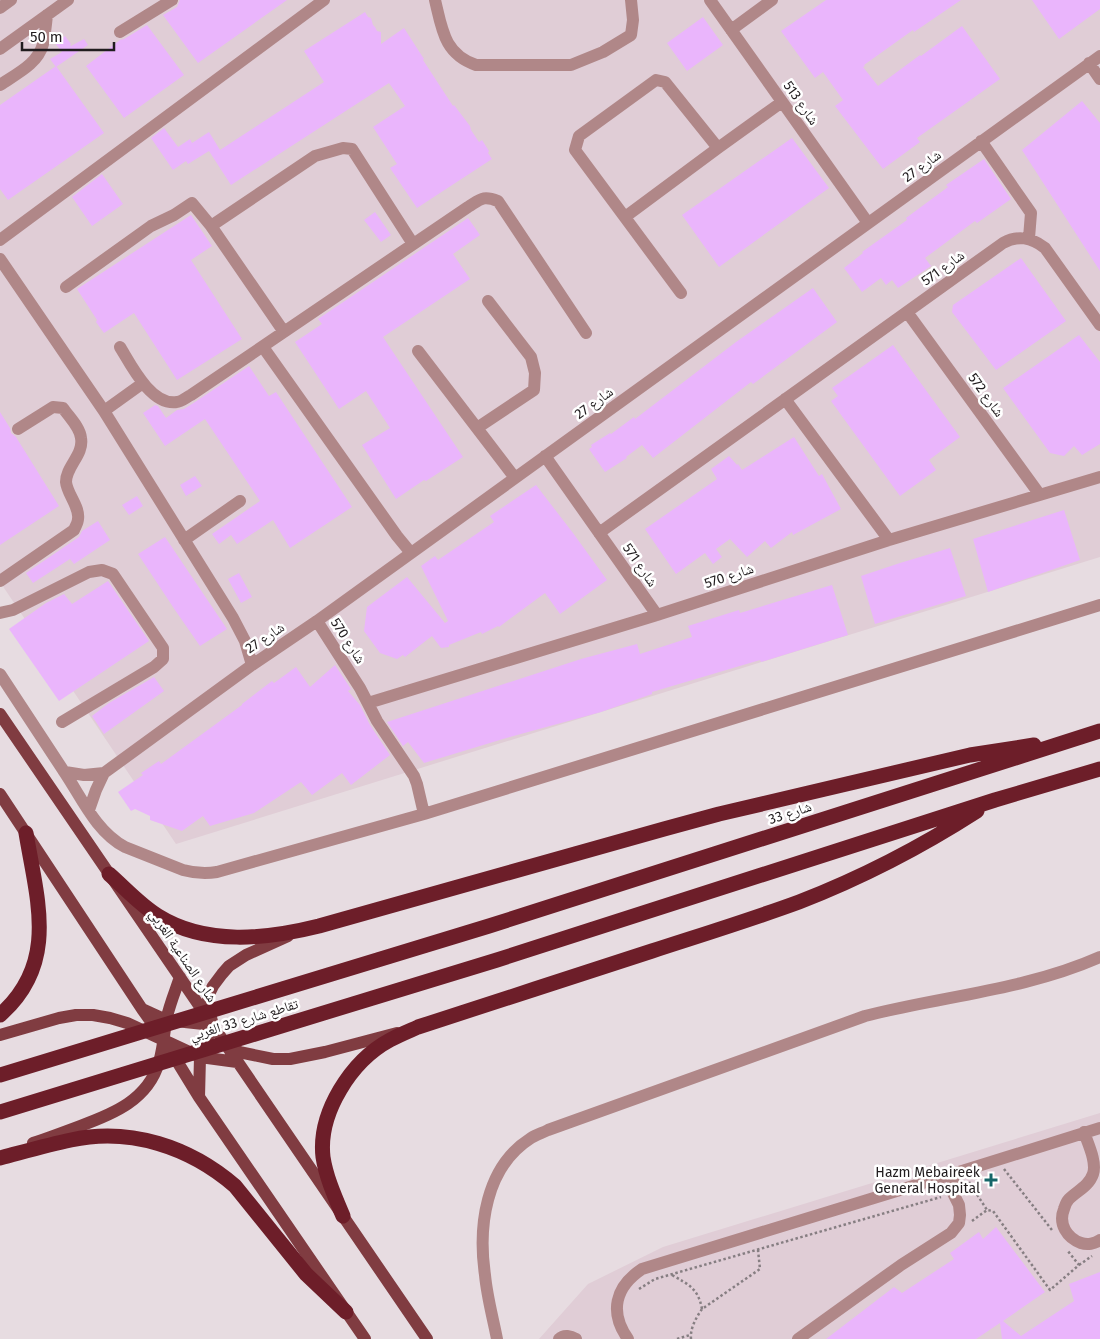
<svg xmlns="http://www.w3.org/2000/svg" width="1100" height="1339" font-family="'Fira Sans','Noto Naskh Arabic',sans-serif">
  <rect width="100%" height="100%" fill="#e7dce1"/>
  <path fill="#e0cdd6" d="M0,0H1100V557L176,844L0,582Z
    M1100,1113V1339H539L588,1284L663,1247Z"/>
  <path fill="#eab5fc" d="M180,0H287L198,63L163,15L177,7Z
    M826,0H961L914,32L913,30L864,65L865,66L863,67L878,86L920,55L921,56L962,26L1000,79L917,138L920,142L883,169L835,106L843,100L823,72L815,78L781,31Z
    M1032,0H1100V9L1059,39Z
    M365,12L368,17L371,18L373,25L375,27L377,31L381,32V44L404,28L424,59L423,60L453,106L454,105L470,126L471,130L479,142L482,140L489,151L488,153L492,159L417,208L390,168L397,164L373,127L405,106L389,83L231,185L209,151L188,164L186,161L173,170L151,138L164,128L178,147L190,139L192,143L209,132L220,150L324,82L304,51Z
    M703,17L723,45L687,71L667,43Z
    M147,25L184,75L124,118L86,66L120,40L124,39Z
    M65,36L71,44L70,45L71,46L84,39L88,45L56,67L50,59L62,52L55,43Z
    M56,66L104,133L8,200L0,189V105Z
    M1082,101L1100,123V271L1022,150Z
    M792,138L829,188L719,267L682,215Z
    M984,159L1011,199L977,223L975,221L925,258L931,266L898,288L892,280L886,285L881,278L862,292L844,268L863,253L862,252L907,220L906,218L948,187L946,185Z
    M102,174L123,204L92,226L72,197Z
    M375,212L391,235L381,242L364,220Z
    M191,215L212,246L191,260L242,339L177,380L134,313L104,333L96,322L97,320L77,289Z
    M468,218L480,235L453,254L470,279L383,337L463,457L426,481L424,480L396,499L362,445L390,428L366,391L339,409L295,342L322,324L318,319Z
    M1021,258L1066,321L996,370L952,312L953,305Z
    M813,288L837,322L753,384L751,382L653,458L642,445L626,457L627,458L605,472L589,449L592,447L591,445L610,433L611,434L634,417L635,419L736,342Z
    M1079,335L1100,362V444L1082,455L1074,446L1064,456L1050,453L1003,388Z
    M893,345L960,437L929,460L936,470L900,496L831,401L838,396L832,388Z
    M249,366L269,396L276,392L352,507L290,548L273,520L237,544L231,535L219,544L212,534L260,501L205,419L165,446L143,413L155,405L158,406L166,418L177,410L184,409L195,402Z
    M0,412L10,428L11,433L16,437L59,506L0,545Z
    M794,437L819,476L822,474L841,509L793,535L792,532L771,548L765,541L747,557L730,539L716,549L722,557L713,564L705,553L676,574L645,529L717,479L711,469L729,456L737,465L738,464L742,470Z
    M195,476L202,486L186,496L180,485Z
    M536,485L573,533L607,580L560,614L545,593L499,627L498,626L482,634L481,632L449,645V647L441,648L432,636L405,657L403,655L397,659L380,653L364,631L367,607L407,577L445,623L448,621L421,566L435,556L438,560L494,522L490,516Z
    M137,496L143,506L129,515L122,505Z
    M1064,510L1080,560L988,592L973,539Z
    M98,521L110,540L74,564L70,559L33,583L26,573L79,537L82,531Z
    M165,537L227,629L200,646L175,610L138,554Z
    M950,548L966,596L875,624L861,576L900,563Z
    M239,573L252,597L241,603L228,579Z
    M108,581L149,641L59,701L9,629L46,603L64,594L72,604Z
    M832,585L848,635L761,662L760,660L652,692V694L601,712L503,739L424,763L408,742L403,746L387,722L581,659L637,644L640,654L692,637L688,626L739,610L740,613Z
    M335,665L351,689L348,691L360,705L370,725L390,755L351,785L342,773L312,795L301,782L254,813L210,826L203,816L182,831L150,820V816L135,809L131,811L118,792L143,775L141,773L159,761L161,764L242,705V704L272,681L274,683L296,667L310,687Z
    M154,677L164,691L104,734L92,716L109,703Z
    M996,1227L1045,1292L1003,1321L1021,1336L1074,1301L1069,1284L1100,1272V1339H1002L1000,1323L976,1339H826L894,1287L902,1293L954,1259L950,1253L979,1232L983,1239Z"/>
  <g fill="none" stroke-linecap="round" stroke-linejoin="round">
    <path stroke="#867e82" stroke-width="2.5" stroke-dasharray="2.5 2.5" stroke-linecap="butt" d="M1004,1169L1052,1230
      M969,1182L987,1210
      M972,1221L987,1210L993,1211L1050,1290L1079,1265L1067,1250
      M1079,1265L1092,1256
      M672,1275C689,1285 698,1288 702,1309
      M639,1289L655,1279L941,1197
      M677,1339L690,1335
      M691,1339C690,1328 696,1318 702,1309L760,1269L758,1250"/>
    <path stroke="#b08788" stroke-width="12" d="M435,0C442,29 444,54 476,65H571L603,52L631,35L633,20L631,0
      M710,0L868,223
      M0,8L11,0
      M731,30L772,0
      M120,32L172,0
      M0,49L68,0
      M1089,63L1100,79
      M0,85C16,74 38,64 43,44C45,35 46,25 47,15
      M981,141L1031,213L1029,238
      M625,217L718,148L782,102
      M211,226L315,156L343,148L352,149L413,244
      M0,240L324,0
      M0,259L104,411L233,618L245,641L252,665
      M66,287L151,226L174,215L192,203L211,226L284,332
      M681,293L575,150L579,136L656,80L665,82L718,148
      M907,312L1040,495
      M120,347C131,365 151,406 177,402C181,402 187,397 191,395L468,207C481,199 483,195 498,201L586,333
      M263,347L397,536L411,553
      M418,351L515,478
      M785,399L889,540
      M104,411L143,383
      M477,428L534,390L535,373L531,357L488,301
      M545,456L657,615
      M599,533L1003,243C1018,235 1031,237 1045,248L1100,325
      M184,540L240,501
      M0,581L74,530C75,527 78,523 78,519C80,507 67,494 66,482C66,466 84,455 81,438C80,427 69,417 63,408L53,407L18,429
      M0,613L13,610L89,572L102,570L113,574L163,648V659L154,667L62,722
      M317,621L360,688L377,721L414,776L417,784L424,814
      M0,674C21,706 42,738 63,770C81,796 95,831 125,847L183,870C194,873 205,874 217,872L424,814L1100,605
      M368,703L657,615L889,540L1100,477
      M65,772L84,775L104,773
      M89,810L96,790L104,773L252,665L317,621L1100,56
      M1084,1132C1088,1144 1097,1162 1093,1174C1089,1186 1077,1191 1069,1199C1066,1202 1065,1206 1064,1209C1058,1224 1067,1238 1081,1243C1087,1245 1095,1244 1100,1240
      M497,1339C493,1318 487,1297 485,1275C478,1227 485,1167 531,1138C536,1135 542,1133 548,1130L865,1016C942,996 1026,990 1100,957
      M559,1339C564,1334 571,1336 576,1339
      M628,1339C609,1312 615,1287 642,1269L962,1171L1100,1128
      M798,1339L901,1265L951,1233L959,1223L960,1215L959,1205L953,1193V1174"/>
    <path stroke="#803c41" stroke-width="12" d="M0,714L427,1339
      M0,794L142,1009L164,1040L199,1097L365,1339
      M142,1009L166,1020L213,1025L215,1029
      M0,1035L59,1018L76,1015H93L110,1018L127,1023L200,1057L237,1062
      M229,1043L239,1052L273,1059H290L325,1052L397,1033
      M199,1097L200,1057L213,1025L209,1010L208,996L213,986L222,974L229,966L246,955L288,936
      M33,1143C48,1138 64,1132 80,1126C113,1114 148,1100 159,1062C163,1049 164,1035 166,1021C169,1006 175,992 180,977"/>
    <path stroke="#6d1e29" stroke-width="15" d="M109,874C125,888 140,905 158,916C206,946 267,939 319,926L664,829L719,814L970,755L1034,745
      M0,1015C59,963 37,900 26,833
      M0,1075L489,926L1100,731
      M0,1112L497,960L995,800L1100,769
      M0,1158C23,1152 47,1145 71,1140C130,1127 190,1147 235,1186L306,1274L346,1312
      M343,1216C335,1197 326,1177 323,1157C318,1113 351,1061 390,1040C399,1035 409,1031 418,1027C496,1002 574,976 652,951C701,935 750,920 799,902C861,878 921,847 977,811"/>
  </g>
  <path fill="#166568" stroke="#fff" stroke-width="2" d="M988.5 1172.5h5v5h5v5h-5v5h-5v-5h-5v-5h5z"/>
  <g text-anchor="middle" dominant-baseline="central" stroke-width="5" stroke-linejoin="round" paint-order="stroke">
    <g font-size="14" fill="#201c1e" stroke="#fff">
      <text transform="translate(801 103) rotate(55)">شارع 513</text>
      <text transform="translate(922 166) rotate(-36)">شارع 27</text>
      <text transform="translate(943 268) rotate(-36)">شارع 571</text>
      <text transform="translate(986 395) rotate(54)">شارع 572</text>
      <text transform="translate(594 403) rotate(-36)">شارع 27</text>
      <text transform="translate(640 565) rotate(55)">شارع 571</text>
      <text transform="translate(729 576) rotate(-18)">شارع 570</text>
      <text transform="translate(265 638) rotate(-34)">شارع 27</text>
      <text transform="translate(348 641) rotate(57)">شارع 570</text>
      <text transform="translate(790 813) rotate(-18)">شارع 33</text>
      <text transform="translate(183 956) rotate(56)">شارع الصناعية الغربي</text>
      <text transform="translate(244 1020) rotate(-17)">تقاطع شارع 33 الغربي</text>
    </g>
    <g font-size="14" fill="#201c1e" stroke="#fff" text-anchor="end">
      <text x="980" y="1172">Hazm Mebaireek<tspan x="980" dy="16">General Hospital</tspan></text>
    </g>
  </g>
  <path d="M22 42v8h92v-8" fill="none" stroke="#201c1e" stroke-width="2.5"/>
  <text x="30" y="42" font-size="15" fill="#201c1e" stroke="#ffffff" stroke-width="4" paint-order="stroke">50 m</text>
</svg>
